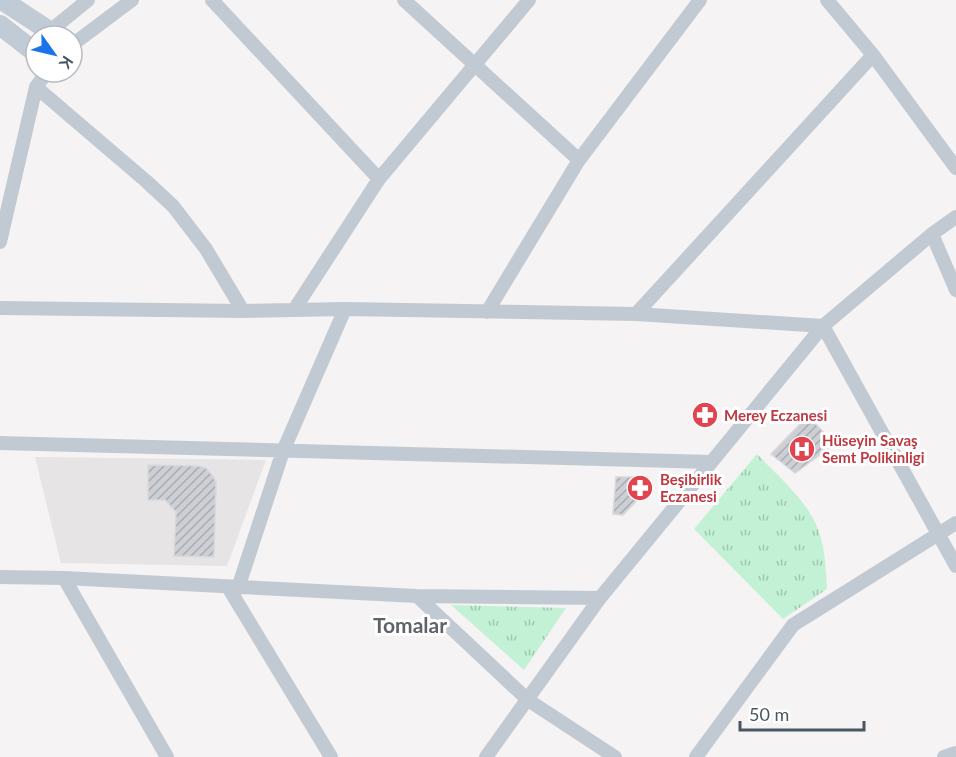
<svg xmlns="http://www.w3.org/2000/svg" width="956" height="757" font-family="Lato,sans-serif">
  <defs>
    <pattern id="grass-tufts" width="24" height="20" patternUnits="userSpaceOnUse" patternTransform="scale(1.5)"><rect width="24" height="20" fill="#c3f1d5"/><path d="M3 7l-1-3M5 7V3M7 7l1-3M15 17l-1-3M17 17v-4M19 17l1-3" fill="none" stroke="#a0c6b0"/></pattern>
    <pattern id="building-hatch" width="6" height="6" patternUnits="userSpaceOnUse" patternTransform="scale(1.5)"><rect width="6" height="6" fill="#cdcfd5"/><path d="M-1 1l2-2M0 6l6-6M5 7l2-2" fill="none" stroke="#a8abb0"/></pattern>
  </defs>
  <rect width="100%" height="100%" fill="#f5f3f3"/>
  <path fill="#e6e4e5" d="M35,457L266,460L227,566L61,563Z"/>
  <path fill="url(#grass-tufts)" d="M757,454C778,476 810,503 819,532C825,549 826,571 827,589L783,619L694,529Z
    M451,605L566,608L524,670Z"/>
  <path fill="url(#building-hatch)" stroke="#d7d9de" stroke-width="1.5" d="M808,416L835,444L795,473L771,454Z
    M148,465L198,466L206,468L212,475L216,482L214,557L174,556L176,512L165,500H148Z
    M616,477H647V490L623,515L613,514Z"/>
  <g fill="none" stroke-linecap="round" stroke-linejoin="round">
    <path stroke="#c1cad2" stroke-width="14" d="M212,0L379,179
      M404,0L579,160
      M827,0L873,55L956,168
      M50,31L88,0
      M72,45L132,0
      M36,87L146,181L173,206L206,249L243,311
      M932,234L956,290
      M0,242L36,87L47,72
      M0,308L243,311L345,309L636,314L823,326L956,566
      M294,310L379,179L529,0
      M487,312L579,160L700,0
      M636,314L873,55
      M0,443L710,462
      M0,577L64,578L417,596L600,598
      M64,578L167,757
      M228,587L331,757
      M238,588L283,451L345,309
      M417,596L528,700L615,757
      M486,757L600,598L823,326L932,234L956,217
      M696,757L793,625L956,523
      M944,757L956,753"/>
    <path stroke="#c1cbd6" stroke-width="20" d="M2,0L57,36
      M0,25L36,53"/>
  </g>
  <defs>
    <g id="pharmacy-disc" transform="scale(1.35)"><circle r="9.5" fill="#e0444e" stroke="#fff"/><path d="M-2-6h4v4h4v4h-4v4h-4v-4h-4v-4h4Z" fill="#fff"/></g>
    <g id="hospital-disc" transform="scale(1.35)"><circle r="9.5" fill="#e0444e" stroke="#fff"/><path d="M-5-5h3v3.5h4V-5h3V5h-3V1.5h-4V5h-3Z" fill="#fff"/></g>
  </defs>
  <g fill-rule="evenodd">
    <use href="#pharmacy-disc" x="705" y="415"/>
    <use href="#hospital-disc" x="802" y="449"/>
    <use href="#pharmacy-disc" x="640" y="488"/>
  </g>
  <g text-anchor="middle" dominant-baseline="central" stroke-width="6" stroke-linejoin="round" paint-order="stroke">
    <g font-size="15" font-weight="bold" fill="#be3a42" stroke="#fff" text-anchor="start">
      <text x="724" y="415">Merey Eczanesi</text>
      <text x="822" y="440">Hüseyin Savaş<tspan x="822" dy="17">Semt Polikinligi</tspan></text>
      <text x="660" y="479">Beşibirlik<tspan x="660" dy="17">Eczanesi</tspan></text>
    </g>
    <g font-size="21" font-weight="bold" fill="#5f6368" stroke="#fff">
      <text x="410" y="624">Tomalar</text>
    </g>
  </g>
  <g transform="translate(54 54) rotate(124)"><circle r="28" fill="#ffffff" stroke="#b7bbc0" stroke-width="1.5"/>
  <path d="M0-4.5L10 22L0 15L-10 22Z" fill="#1a73e8"/>
  <text y="-9" font-size="16" font-weight="bold" text-anchor="middle" fill="#4a5661">K</text>
  </g>
  <path d="M740 721v9h124v-9" fill="none" stroke="#4a5661" stroke-width="3"/>
  <text x="749" y="721" font-size="18" fill="#4a5661" stroke="#ffffff" stroke-width="4.5" paint-order="stroke">50 m</text>
</svg>
